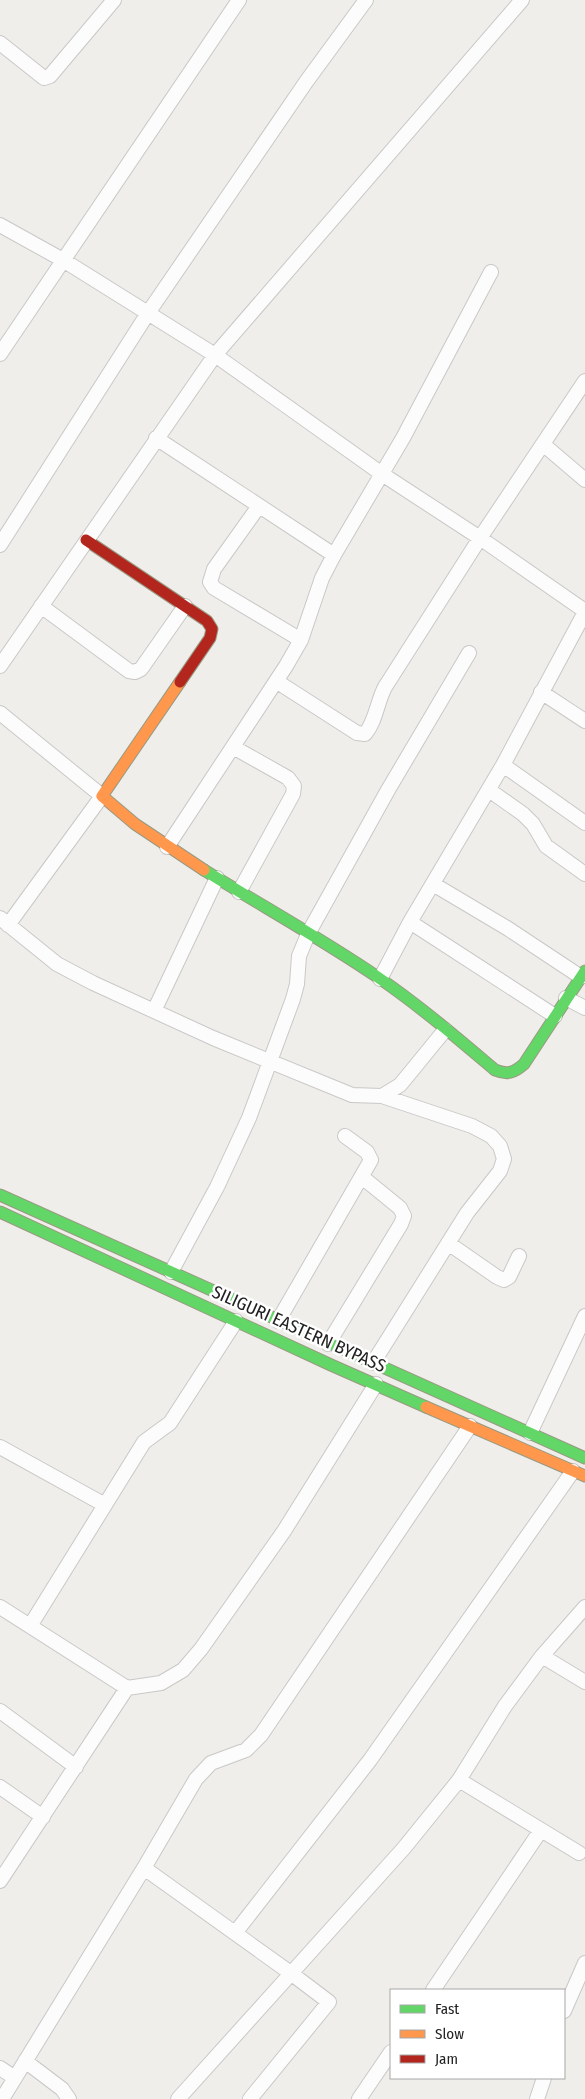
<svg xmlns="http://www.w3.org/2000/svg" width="585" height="2099" font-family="'Fira Sans Condensed',sans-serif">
  <rect width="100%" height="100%" fill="#f0eeeb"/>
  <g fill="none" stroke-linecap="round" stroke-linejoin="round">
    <g stroke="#c9c8c7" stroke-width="16">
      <path id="street" d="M0,43L44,78L50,76L114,0
        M0,225L63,260L215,355L382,474L480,538L585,611
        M0,354L239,0
        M156,438L334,555
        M544,445L585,480
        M259,506L214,569L210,582L214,588L301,640
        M0,545L148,313L306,82L366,0
        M41,606L129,671L135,672L141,669L185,606
        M0,666L215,355L522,0
        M276,681L357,733L365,734C376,721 377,702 385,687L480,538L585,381
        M541,692L585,721
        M0,713L102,796L8,925
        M233,747L288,778L294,786L293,794L239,892
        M503,765L585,823
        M489,790L523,814L533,824L546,846L585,874
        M167,847L286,666L301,640L322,578L334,555L403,438L491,272
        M433,884L507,928L581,977
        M0,918L57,964L93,983L213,1038L352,1095L382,1096L400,1085L445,1030
        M410,922L555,1016
        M380,979L410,922L503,765L585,612
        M566,998L585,1008
        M154,1011L217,878
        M448,1243L497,1277L504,1280L509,1277L519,1256
        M171,1272L217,1187L249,1118L293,999L297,984L299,956L309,932L388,790L469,653
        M278,1321L371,1160L367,1152L345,1136
        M328,1344L401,1224L404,1216L400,1208L362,1177
        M373,1363L467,1213L500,1171L504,1159L500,1146L491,1136L472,1126L382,1096
        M530,1433L585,1316
        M0,1447L105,1505
        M0,1607L127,1688
        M30,1626L144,1442L170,1423L236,1321
        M542,1656L585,1682
        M0,1711L76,1767
        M459,1780L579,1853
        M0,1787L43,1817
        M144,1868L292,1974L329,2002L250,2099
        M0,1881L127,1688L161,1683L183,1670L201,1649L284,1531L376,1384
        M235,1933L370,1760L573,1471
        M433,1990L541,1830
        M564,2011L585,1963
        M25,2061L62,2089L69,2099
        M0,2068L15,2078
        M2,2099L144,1868L196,1779L211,1763L246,1750L261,1735L470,1426
        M178,2099L404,1848L459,1780L505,1706L542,1656L585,1607
        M359,2099L391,2052
        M537,2099L544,2078"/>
    </g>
    <g stroke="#999a82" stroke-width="13">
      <path id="fast" d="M204,870C262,906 322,939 379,978C420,1006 457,1038 495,1070C507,1075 514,1073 524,1064L585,971
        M0,1195L585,1458
        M0,1212L331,1365L426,1407"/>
    </g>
    <g stroke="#999a82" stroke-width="13">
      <path id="slow" d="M180,682L102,796L135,824L204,870
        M426,1407L585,1476"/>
    </g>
    <g stroke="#999a82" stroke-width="13">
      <path id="jam" d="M86,540L207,621L212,629L210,638L180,682"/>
    </g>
    <use href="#street" stroke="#fdfcfc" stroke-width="14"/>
    <use href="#fast" stroke="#63d668" stroke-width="11"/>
    <use href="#slow" stroke="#ff974d" stroke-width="11"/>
    <use href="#jam" stroke="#b3261e" stroke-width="11"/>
  </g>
  <g text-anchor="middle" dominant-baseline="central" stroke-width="5" stroke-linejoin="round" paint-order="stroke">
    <g font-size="18" fill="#222" stroke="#fff">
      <text transform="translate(299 1329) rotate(24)">SILIGURI EASTERN BYPASS</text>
    </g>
  </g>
  <rect x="390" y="1989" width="175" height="90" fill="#ffffff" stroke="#a7a7a7"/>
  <rect x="400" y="2005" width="25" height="8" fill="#63d668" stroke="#a7a7a7"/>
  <text x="435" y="2014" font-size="15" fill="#222222">Fast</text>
  <rect x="400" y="2030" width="25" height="8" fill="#ff974d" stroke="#a7a7a7"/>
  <text x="435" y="2039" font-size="15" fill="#222222">Slow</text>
  <rect x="400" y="2055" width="25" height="8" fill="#b3261e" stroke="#a7a7a7"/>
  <text x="435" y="2064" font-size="15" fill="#222222">Jam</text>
</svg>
